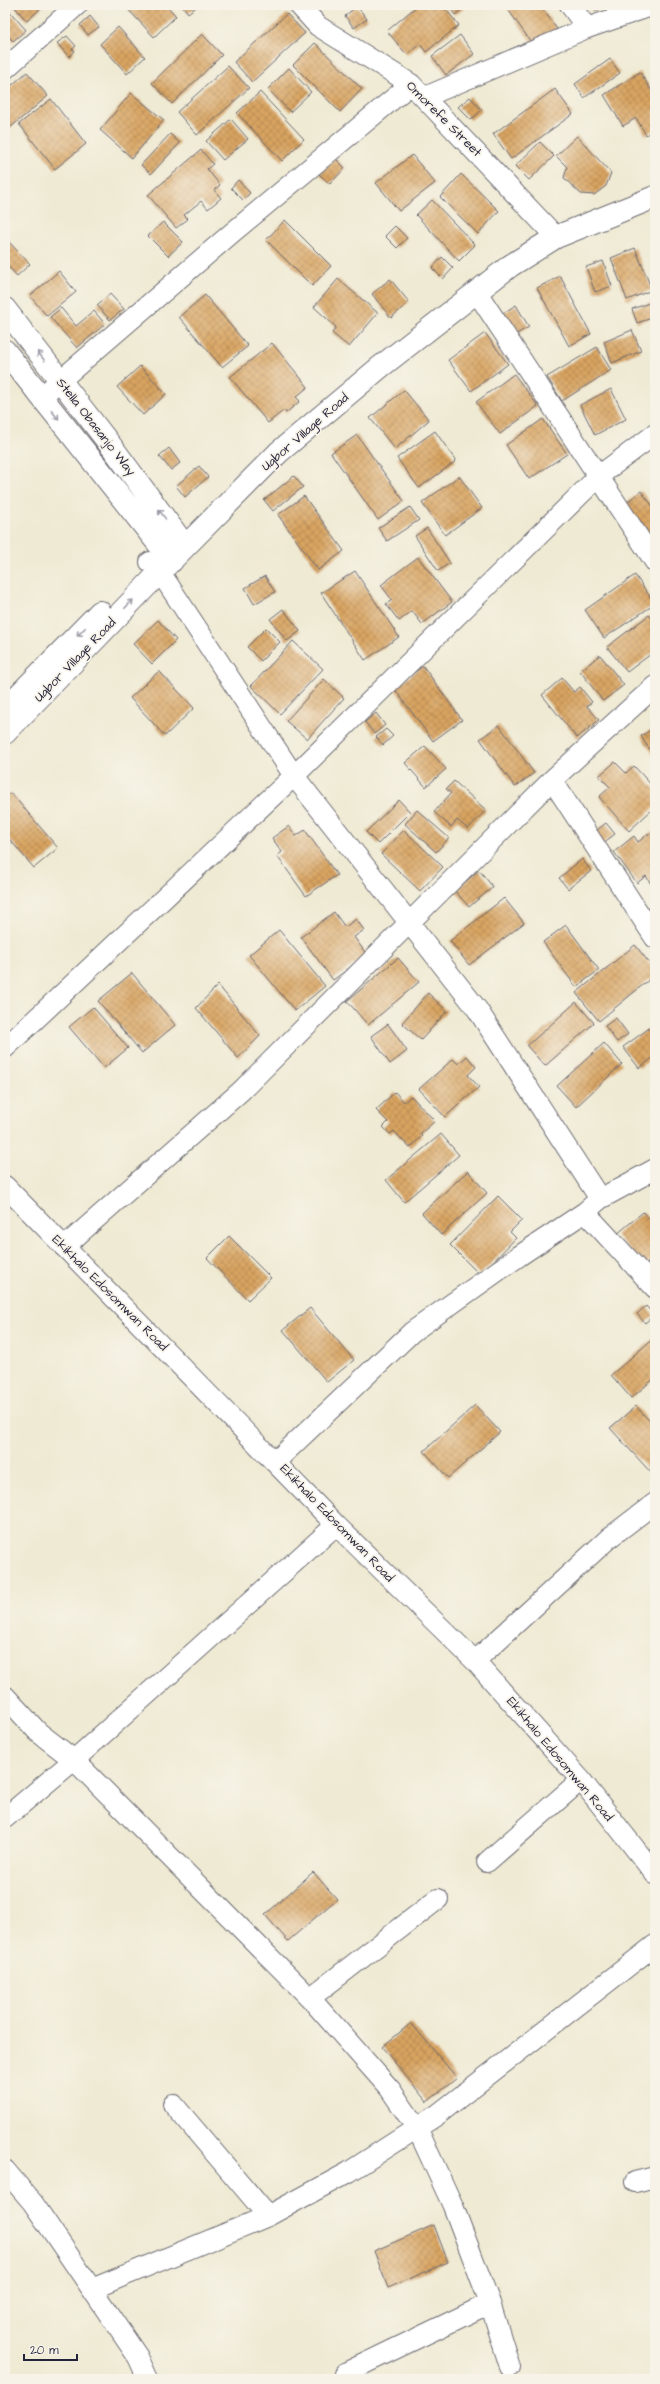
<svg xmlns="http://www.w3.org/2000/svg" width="660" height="2384" font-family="'Architects Daughter',sans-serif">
  <defs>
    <pattern id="building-cross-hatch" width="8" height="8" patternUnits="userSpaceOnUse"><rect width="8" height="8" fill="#d9a461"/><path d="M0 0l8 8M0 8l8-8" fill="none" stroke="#b08551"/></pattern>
  </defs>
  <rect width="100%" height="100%" fill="#f7f3e8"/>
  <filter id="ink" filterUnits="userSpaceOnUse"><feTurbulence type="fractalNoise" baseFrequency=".025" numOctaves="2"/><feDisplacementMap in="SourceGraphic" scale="8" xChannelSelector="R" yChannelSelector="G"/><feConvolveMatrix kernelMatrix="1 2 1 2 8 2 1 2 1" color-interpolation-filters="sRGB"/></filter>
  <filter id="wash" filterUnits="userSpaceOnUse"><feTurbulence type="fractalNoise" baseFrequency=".012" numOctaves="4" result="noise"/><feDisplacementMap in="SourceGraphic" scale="16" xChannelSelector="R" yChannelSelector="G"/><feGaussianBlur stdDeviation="0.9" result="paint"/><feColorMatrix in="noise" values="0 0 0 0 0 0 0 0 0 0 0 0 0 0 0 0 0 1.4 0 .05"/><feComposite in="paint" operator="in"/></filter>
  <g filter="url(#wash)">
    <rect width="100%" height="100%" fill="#efead3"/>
    <g id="blocks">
      <path fill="url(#building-cross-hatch)" d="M13,5H44L27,21Z
        M124,5H166L176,16L154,37Z
        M182,5H199L188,13Z
        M418,5H442L459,25L426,52L420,44L407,55L387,31Z
        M448,5H468L455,15Z
        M505,5H540L557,29L533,45Z
        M591,5H605L596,11Z
        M5,6L26,30L13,41L5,33Z
        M357,6L367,19L354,28L345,16Z
        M287,14L305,33L252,82L234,62Z
        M90,16L99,27L88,35L80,25Z
        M118,27L145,57L127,74L100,44Z
        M202,34L222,55L172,104L152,83Z
        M460,35L474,54L446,75L432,56Z
        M67,36L76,46L72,49L75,51L69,57L57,43Z
        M315,43L362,89L340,112L293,65Z
        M610,59L620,73L584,98L575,84Z
        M228,66L249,88L197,135L177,112Z
        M289,68L311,92L290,112L268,89Z
        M27,72L48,96L5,132V91Z
        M640,72L655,96V129L646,135L636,118L623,126L604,95Z
        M555,89L573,114L511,159L493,134Z
        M260,92L304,139L282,161L237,113Z
        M131,93L164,120L132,158L100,130Z
        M470,97L482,110L471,120L458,107Z
        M51,99L86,144L55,169L19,124Z
        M231,119L248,139L223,160L206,141Z
        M170,134L180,143L151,174L141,165Z
        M577,136L611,173L606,186L594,195L581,194L564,178L567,167L556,156Z
        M540,142L554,156L529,180L515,166Z
        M201,150L213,164L207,169L220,185L214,190L221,198L208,209L201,201L184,215L188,219L176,228L148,195Z
        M412,155L435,183L399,211L376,183Z
        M335,158L345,168L330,184L319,174Z
        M461,174L499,211L478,234L440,197Z
        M238,180L250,193L243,200L231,188Z
        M432,200L475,245L459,261L416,215Z
        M285,220L331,266L312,286L266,240Z
        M163,222L183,242L168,256L148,236Z
        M395,226L407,238L397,248L385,236Z
        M5,238L30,264L17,276L5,263Z
        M635,248L652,290L627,300L611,258Z
        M442,257L453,268L443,279L432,268Z
        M603,261L612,286L595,292L586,267Z
        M59,271L76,292L47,316L30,296Z
        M560,276L591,334L569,346L537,288Z
        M338,279L378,313L349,347L332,333L336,327L314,307Z
        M390,279L409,302L391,318L372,294Z
        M110,294L124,309L110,320L97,305Z
        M205,295L248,346L222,367L179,317Z
        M655,301V317L637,323L632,309Z
        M516,305L529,327L513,336L500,315Z
        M61,308L76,326L94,311L105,324L77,348L50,317Z
        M632,330L641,351L612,363L604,342Z
        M485,333L508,364L471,391L448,360Z
        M272,343L308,387L296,397L300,401L286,413L284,410L268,423L230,377Z
        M597,347L611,370L562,401L547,377Z
        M140,366L166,394L143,415L117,387Z
        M514,374L538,406L500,434L476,402Z
        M611,389L626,419L595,435L580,405Z
        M404,390L429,420L395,449L370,418Z
        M543,419L567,454L529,479L506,445Z
        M435,431L456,461L419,488L397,458Z
        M357,435L404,501L378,520L331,453Z
        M169,448L180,463L171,470L159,456Z
        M199,466L208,477L185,497L176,486Z
        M294,476L303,487L273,511L264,500Z
        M459,476L482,508L445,535L422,503Z
        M641,491L655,509V548L622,506Z
        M304,496L344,551L318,570L278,515Z
        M410,507L419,520L387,541L378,528Z
        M427,528L450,563L438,571L415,536Z
        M418,557L452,602L422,624L412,611L399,621L386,604L392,600L381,585Z
        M355,571L399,637L365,660L321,593Z
        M635,575L655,604L604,638L585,610Z
        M265,576L275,592L254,604L245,588Z
        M283,609L300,631L287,641L270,619Z
        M649,615L655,622V651L627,672L607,647Z
        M158,620L176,640L152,664L133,644Z
        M266,628L280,642L261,661L247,647Z
        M293,641L323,669L280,714L251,686Z
        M600,655L624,685L603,701L580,671Z
        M423,666L462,720L433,741L394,688Z
        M159,671L194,708L165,736L130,698Z
        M562,678L574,692L580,687L592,702L587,706L599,720L577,738L542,695Z
        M324,679L344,698L307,739L286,721Z
        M376,713L385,725L374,734L365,722Z
        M499,725L534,773L515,787L480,739Z
        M655,727V758L641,736Z
        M386,729L393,736L383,745L376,737Z
        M425,746L446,769L426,787L405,763Z
        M615,762L626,773L634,766L655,789V807L629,831L599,797L610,787L599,776Z
        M454,781L486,810L468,829L457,820L451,827L434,812L451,793L446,789Z
        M11,793L58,848L34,868L5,834V798Z
        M399,800L410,812L378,844L366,832Z
        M417,810L449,838L436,852L405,824Z
        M606,823L615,834L602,844L593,833Z
        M289,826L296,836L305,830L337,875L306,896L277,856L282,852L272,838Z
        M404,830L443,867L420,891L381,854Z
        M651,832L655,837V881L651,884L646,876L637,883L614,852L634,836L638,842Z
        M582,859L591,871L568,889L559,878Z
        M479,870L493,887L469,907L455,891Z
        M504,898L524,923L469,965L450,941Z
        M334,912L345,927L356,919L364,930L354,937L367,955L333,980L301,937Z
        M566,925L599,970L576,987L543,942Z
        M279,930L325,986L295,1011L249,955Z
        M635,945L655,970V984L650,979L599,1021L576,993Z
        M398,958L419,982L368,1025L347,1001Z
        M132,973L175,1025L142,1053L98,1001Z
        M218,985L260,1036L238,1058L196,1008Z
        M428,993L447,1011L421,1040L402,1023Z
        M576,1002L594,1023L545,1066L527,1046Z
        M93,1007L128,1048L104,1068L69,1027Z
        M616,1018L628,1034L617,1042L605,1026Z
        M388,1024L407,1051L390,1064L371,1036Z
        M655,1024V1056L639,1068L623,1047Z
        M604,1043L622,1064L576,1107L557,1086Z
        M467,1056L476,1067L468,1075L479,1087L445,1117L419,1089L453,1059L458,1064Z
        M395,1092L404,1102L411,1096L435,1121L420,1134L422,1136L410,1148L394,1131L390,1134L383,1127L388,1122L376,1110Z
        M441,1134L459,1155L404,1202L386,1180Z
        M468,1171L487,1193L441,1235L422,1213Z
        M498,1196L522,1220L510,1232L516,1238L480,1275L450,1245Z
        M643,1212L655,1225V1257L644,1266L616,1235Z
        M229,1236L271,1278L248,1300L207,1258Z
        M646,1306L654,1315L645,1323L637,1314Z
        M310,1308L354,1360L327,1382L283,1330Z
        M655,1337V1378L631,1398L611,1375Z
        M475,1405L500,1432L448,1478L424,1451Z
        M636,1406L655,1427V1477L610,1428Z
        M313,1872L337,1899L288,1941L265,1915Z
        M411,2023L457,2078L427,2102L382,2047Z
        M434,2225L448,2262L388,2288L374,2251Z"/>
    </g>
  </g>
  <g filter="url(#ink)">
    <use href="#blocks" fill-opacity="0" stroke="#6a6870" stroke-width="1"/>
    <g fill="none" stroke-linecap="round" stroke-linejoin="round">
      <g stroke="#6a6870" stroke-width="22">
        <path id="street" d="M299,5L318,26L411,84L556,237
          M570,5L587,28
          M5,69L77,5
          M425,97L587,28L654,5
          M476,291L655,562
          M41,397L233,232L411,84
          M150,562L160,572L294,776L477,1009L600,1199
          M552,780L655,938
          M5,1048L294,776L600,475L655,434
          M5,1186L336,1525L475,1661L581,1780L655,1874
          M585,1212L655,1288
          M64,1247L241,1091L552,780L655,686
          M276,1461L412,1332L519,1256L585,1212L600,1199L655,1169
          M475,1661L609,1538L655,1503
          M5,1696L38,1732L74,1760L310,1998L390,2089L418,2130L453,2206L490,2303L510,2367
          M5,1818L74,1760L336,1525
          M487,1862L581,1780
          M310,1998L438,1899
          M173,2104L268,2216
          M5,2170L33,2203L138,2357L148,2379
          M635,2182L655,2177
          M92,2289L268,2216L349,2172L437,2115L655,1945
          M345,2373L490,2303"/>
      </g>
      <g stroke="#6a6870" stroke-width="24">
        <path id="secondary" d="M5,309L115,451L185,546
          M5,351L172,561
          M5,709L100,612
          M5,733L160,572L279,452L379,368L510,266L556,237L655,197"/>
      </g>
      <use href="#street" stroke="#fff" stroke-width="20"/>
      <use href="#secondary" stroke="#fff" stroke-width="22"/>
    </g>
    <defs><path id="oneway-shaft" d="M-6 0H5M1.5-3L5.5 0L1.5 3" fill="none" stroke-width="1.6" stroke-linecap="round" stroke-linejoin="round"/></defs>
    <g stroke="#9c9ca7">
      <use href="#oneway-shaft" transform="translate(41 356) rotate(-127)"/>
      <use href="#oneway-shaft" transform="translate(55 415) rotate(52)"/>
      <use href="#oneway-shaft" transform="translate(162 514) rotate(-126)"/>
      <use href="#oneway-shaft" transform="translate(129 604) rotate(-46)"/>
      <use href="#oneway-shaft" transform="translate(81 632) rotate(134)"/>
    </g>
  </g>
  <g text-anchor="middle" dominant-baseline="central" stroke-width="3.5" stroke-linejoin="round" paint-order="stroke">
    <g font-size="13" fill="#22223b" stroke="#f7f3e8">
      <text transform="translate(444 119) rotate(45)">Omorefe Street</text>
      <text transform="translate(96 427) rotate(52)">Stella Obasanjo Way</text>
      <text transform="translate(305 432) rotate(-41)">Ugbor Village Road</text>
      <text transform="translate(75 660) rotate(-46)">Ugbor Village Road</text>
      <text transform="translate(110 1293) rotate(45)">Ekikhalo Edosomwan Road</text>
      <text transform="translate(337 1523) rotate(46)">Ekikhalo Edosomwan Road</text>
      <text transform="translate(560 1759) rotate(50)">Ekikhalo Edosomwan Road</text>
    </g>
  </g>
  <rect width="660" height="2384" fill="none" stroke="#f7f3e8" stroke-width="20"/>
  <path d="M24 2354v6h53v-6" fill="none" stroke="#22223b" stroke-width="2"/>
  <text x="30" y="2354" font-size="12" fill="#22223b" stroke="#f7f3e8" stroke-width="3" paint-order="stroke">20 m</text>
</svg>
